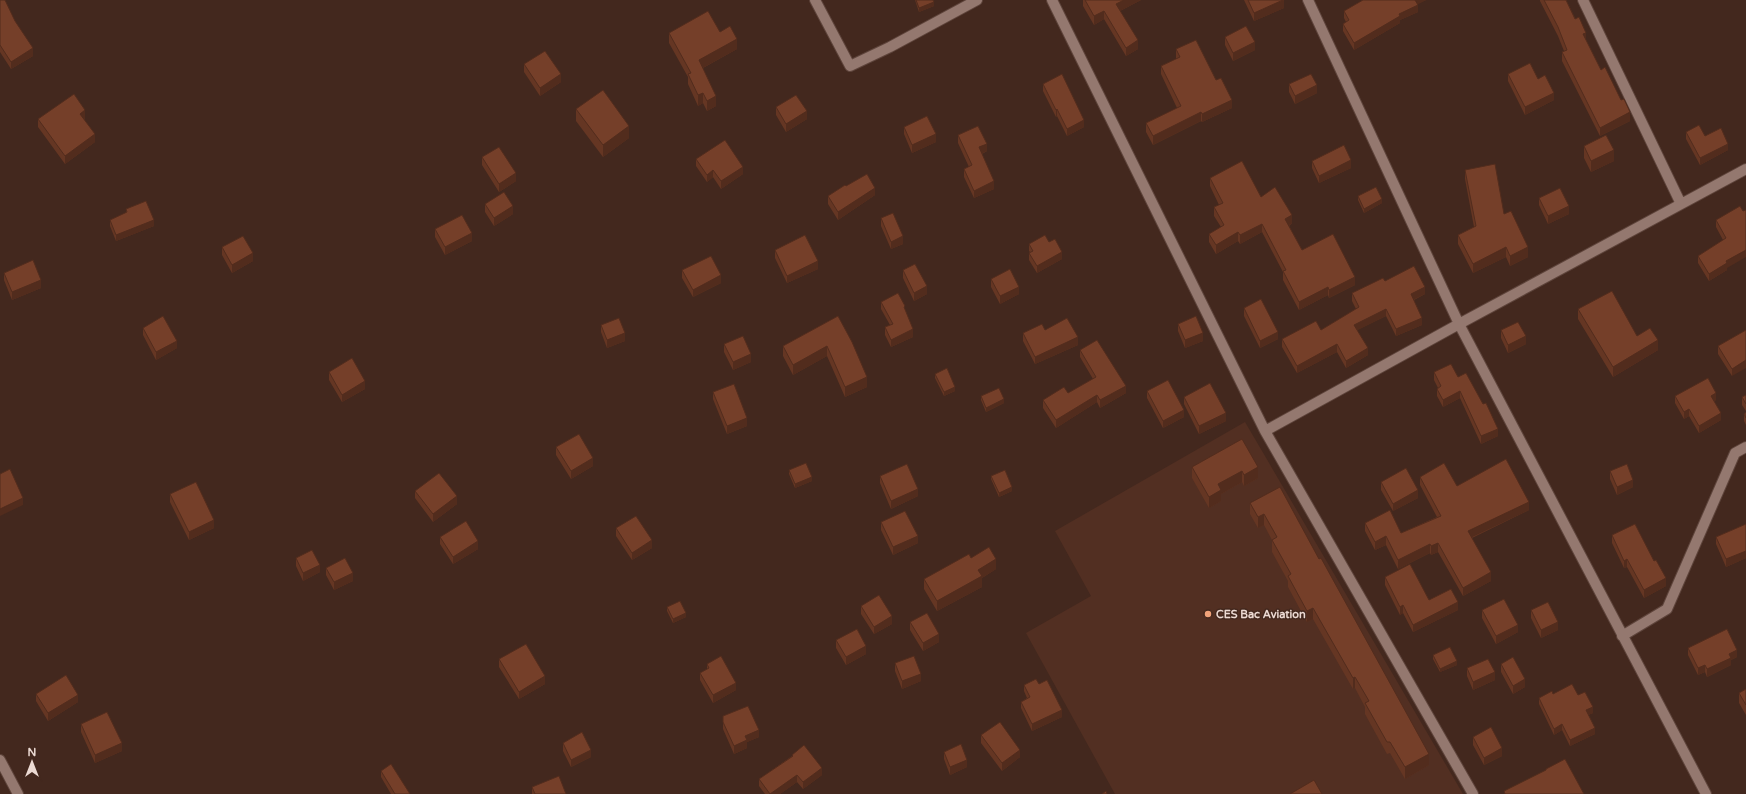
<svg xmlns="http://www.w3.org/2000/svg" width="1746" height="794" font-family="'Varela Round',sans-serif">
  <rect width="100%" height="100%" fill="#43281e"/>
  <path fill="#522f22" d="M1245,422L1463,794H1115L1026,633L1091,596L1055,531Z"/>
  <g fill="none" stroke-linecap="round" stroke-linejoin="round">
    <g stroke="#5e443b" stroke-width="12">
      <path id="minor" d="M815,0L850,66L890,47L977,0
        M1052,0L1265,431L1473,794
        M1308,0L1459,324L1706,794
        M1583,0L1681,204
        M1265,431L1459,324L1746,169
        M1622,636L1667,609L1735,453L1746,447
        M0,760L18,794"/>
    </g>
    <use href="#minor" stroke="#94786f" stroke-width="10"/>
  </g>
  <path fill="#653623" d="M0,0L33,56L11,69L0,52Z
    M915,0H933L934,6L919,12Z
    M1083,0H1141L1120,11L1138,49L1126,56L1104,19L1094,25L1083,6Z
    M1244,0H1284V8L1254,21Z
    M1363,0H1426L1417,4L1418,12L1400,20V23L1354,50L1343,31V24L1346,22L1344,18V11Z
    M1540,0H1566L1601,70L1621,100L1630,121L1600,136L1562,61V52L1564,51L1558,36L1540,1Z
    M720,32L737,49L703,68L716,106L707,111L703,103L698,106L688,84V77L669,43V33Z
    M1225,37L1255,50L1233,61L1225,45Z
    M1176,49L1216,80L1232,108L1202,122L1201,121L1153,145L1146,132V123L1177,108L1161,74V66L1176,59Z
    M524,64L561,82L540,96L524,72Z
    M1508,74L1538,79L1554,100L1525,115L1508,81Z
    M1043,84L1084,127L1067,136L1057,116L1056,117L1043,91Z
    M1289,84L1317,93L1295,104L1289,92Z
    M776,107L807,119L786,132L776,115Z
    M576,109L629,138L603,157L576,121Z
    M85,118L84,119L95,142L65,164L38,127V119Z
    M904,127L936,142L912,153L904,134Z
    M1686,132L1705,136L1728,150L1700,165L1686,139Z
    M958,135L987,151L982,154L994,189L974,198L964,177V169L969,167L958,143Z
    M1584,146L1614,161L1591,172L1584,158Z
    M482,157L516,181L499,192L482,165Z
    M696,159L743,174L721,189L713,177L707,182L696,166Z
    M1312,161L1351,168L1319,183L1312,168Z
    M1465,170L1504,214L1528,257L1510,266L1506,257L1473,273L1458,244V235L1474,227L1465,179Z
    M1210,178L1261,197L1292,223L1289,226L1302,250L1355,285L1329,298L1328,295L1299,310L1283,280V272L1262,232L1240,244L1238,241L1216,254L1209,242V234L1221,227L1214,216V207L1219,205L1210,186Z
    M875,195L838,220L828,204V196Z
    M1358,196L1382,203L1364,213L1358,200Z
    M1539,198L1569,214L1548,224L1539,205Z
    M485,204L513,214L494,226L485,212Z
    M126,209L154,226L116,241L110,226V220L126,213Z
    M1743,211L1727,268V270L1709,281L1698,263V256L1723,240L1716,227V220Z
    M881,218L903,244L891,249L881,226Z
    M435,229L472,241L445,255L435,237Z
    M1049,242L1062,259L1037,273L1029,260V253L1030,252L1029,251V244Z
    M222,247L253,261L232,273L222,255Z
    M775,250L818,269L787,283L775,258Z
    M682,270L721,283L693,297L682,278Z
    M903,270L927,294L914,301L903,278Z
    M4,273L41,288L12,300L4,280Z
    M991,279L1019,294L1000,304L991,287Z
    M1385,281L1425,294L1414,300L1422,325L1396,336L1386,316L1357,330L1368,355L1346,368L1337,352L1297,373L1282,347V339L1321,330L1356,309L1352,301V293Z
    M881,302L905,311L913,337L891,347L885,335V327L890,325L881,309Z
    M1244,308L1278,339L1260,348L1244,316Z
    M1578,309L1637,336L1658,350L1613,377L1578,319Z
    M838,316L867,387L845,397L827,356L793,375L783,356V346Z
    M1178,324L1203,341L1185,348L1178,331Z
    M601,325L625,341L607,348L601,332Z
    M143,328L177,348L156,360L143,335Z
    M1045,330L1078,345L1035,364L1023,341V333Z
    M1501,330L1526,344L1508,353L1501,338Z
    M1746,330L1732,376L1718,354V346Z
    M724,344L751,362L733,370L724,352Z
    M1080,350L1126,393L1100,408L1097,402L1056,428L1043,408V400L1068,393L1093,379L1080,357Z
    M329,372L365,389L342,402L329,380Z
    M1434,372L1458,377L1498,436L1481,444L1460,398L1443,407L1437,396V389L1438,388L1434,380Z
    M935,374L955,391L944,396L935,378Z
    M1147,391L1184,417L1163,428L1147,398Z
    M713,392L747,426L727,434L713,399Z
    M1746,395V411L1742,405V397Z
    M981,396L1004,403L986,412L981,400Z
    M1675,396L1716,400L1714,401L1721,420L1699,433L1689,416L1684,419L1675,403Z
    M1184,397L1226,421L1199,434L1184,404Z
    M1746,412V425L1744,421V414Z
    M1242,439L1258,478L1244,486L1242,482L1221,494V501L1209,508L1192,478V467Z
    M556,447L593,466L571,479L556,455Z
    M789,470L812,481L795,488L789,474Z
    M1610,471L1633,487L1617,495L1610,479Z
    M880,476L918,496L891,509L880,483Z
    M991,476L1012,491L999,497L991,479Z
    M1420,477L1457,486L1529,510L1472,538L1491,581L1463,596L1438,552L1431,555L1430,553L1398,569L1386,545L1375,550L1365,531V523L1401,533L1437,517L1420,485Z
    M1381,482L1418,498L1393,511L1381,490Z
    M1280,487L1429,765L1405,779L1390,753L1387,754L1365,714V707L1355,688L1353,689L1313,619L1307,622L1288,587V581L1272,552V540L1264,525L1258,528L1250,514V503Z
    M415,491L457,504L433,522L415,498Z
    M170,494L214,528L189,540L170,502Z
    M881,522L918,543L893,555L881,530Z
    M1746,524V558L1726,567L1716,544V537Z
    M616,528L652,548L632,560L616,536Z
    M1612,535L1666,586L1644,598L1627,567L1624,568L1612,543Z
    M440,537L478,549L453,564L440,544Z
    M296,558L320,572L303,581L296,566Z
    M971,558L996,569L982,578V587L937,611L924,589V579Z
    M326,568L353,581L334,590L326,575Z
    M1385,577L1429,600L1458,610L1413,632L1403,613L1400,615L1385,585Z
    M861,606L892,624L874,634L861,614Z
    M667,607L686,617L673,623L667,611Z
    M1482,610L1518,632L1496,644L1482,618Z
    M1531,610L1558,630L1541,638L1531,618Z
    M910,622L939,642L923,651L910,630Z
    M836,640L866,654L846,665L836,648Z
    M1688,648L1737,657L1731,660V665L1707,677L1705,672L1698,675L1688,655Z
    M1433,655L1457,665L1440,672L1433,659Z
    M499,659L545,684L519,699L499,667Z
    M895,663L921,681L902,689L895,671Z
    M707,664L736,690L713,703L700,680V673L707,669Z
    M1501,664L1525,687L1513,694L1501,672Z
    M1467,668L1495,680L1473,690L1467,676Z
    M1024,685L1062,717L1032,731L1021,708V702L1027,698L1024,691Z
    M1746,689V715L1739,703V693Z
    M36,694L78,702L48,721L36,701Z
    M1553,694L1578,695L1593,713L1588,715L1595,734L1570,746L1562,730L1554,735L1539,704V698Z
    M723,716L759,737L747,742V748L734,754L723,729Z
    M81,724L122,751L95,763L81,732Z
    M981,735L1020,757L1002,771L981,743Z
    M1473,737L1502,756L1484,765L1473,745Z
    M563,743L591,757L571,767L563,751Z
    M944,752L967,767L950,775L944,759Z
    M792,755L822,775L803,789L797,782L780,794H765L759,786V779L792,756Z
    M381,771L410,794H391L381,777Z
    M532,787L566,794H532Z"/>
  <path fill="#522c1d" d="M1124,0H1141L1116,13V4Z
    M1284,0V8L1254,21V13Z
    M1415,0H1426L1415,6Z
    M934,2V6L919,12V8Z
    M1418,5V12L1400,20V23L1354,50V43L1399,14Z
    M1104,11V19L1094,25V16Z
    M1586,33V41L1583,34Z
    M737,39V49L699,70V60Z
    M1138,40V49L1126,56V48Z
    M1255,42V50L1233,61V53Z
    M33,48V56L11,69V62Z
    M561,74V82L540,96V88Z
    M1317,85V93L1295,104V96Z
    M703,93V103L698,106V95Z
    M1554,93V100L1525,115V107Z
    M716,96V106L707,111V101Z
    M1232,100V108L1202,122V114Z
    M1057,109V116L1056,117V110Z
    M85,110V118L80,121V114Z
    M807,111V119L786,132V124Z
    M1201,112V121L1153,145V136Z
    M1630,112V121L1600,136V128Z
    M1084,120V127L1067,136V129Z
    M629,126V138L603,157V145Z
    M95,134V142L65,164V156Z
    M936,134V142L912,153V145Z
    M987,144V151L979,155V147Z
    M1728,144V150L1700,165V158Z
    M1614,150V161L1591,172V161Z
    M1351,160V168L1319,183V176Z
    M743,167V174L721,189V181Z
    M713,170V177L707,182V175Z
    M516,173V181L499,192V184Z
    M994,181V189L974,198V191Z
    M875,188V195L838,220V212Z
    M1382,199V203L1364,213V209Z
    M513,206V214L494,226V218Z
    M1569,206V214L1548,224V216Z
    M1292,215V223L1285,228V219Z
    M154,220V226L116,241V235Z
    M1262,224V232L1240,244V235Z
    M1238,232V241L1216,254V245Z
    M472,233V241L445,255V247Z
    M903,236V244L891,249V242Z
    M1506,247V257L1473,273V264Z
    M1528,247V257L1510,266V256Z
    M1746,250V257L1727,268V270L1709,281V274L1726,261Z
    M1062,252V259L1037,273V266Z
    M253,253V261L232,273V265Z
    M818,261V269L787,283V276Z
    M721,275V283L693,297V290Z
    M1355,277V285L1329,298V290Z
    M41,280V288L12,300V292Z
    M927,286V294L914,301V293Z
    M1019,287V294L1000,304V296Z
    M1328,287V295L1299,310V302Z
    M1425,287V294L1411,301V294Z
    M1386,309V316L1354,332V325Z
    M1422,318V325L1396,336V329Z
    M913,329V337L891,347V340Z
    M1278,332V339L1260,348V341Z
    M625,333V341L607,348V340Z
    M1203,333V341L1185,348V340Z
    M1526,336V344L1508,353V345Z
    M1078,337V345L1035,364V357Z
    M1658,340V350L1613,377V367Z
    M177,341V348L156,360V352Z
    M1337,344V352L1297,373V366Z
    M827,346V356L793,375V365Z
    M1368,348V355L1346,368V361Z
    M751,354V362L733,370V362Z
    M1746,360V368L1732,376V369Z
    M867,377V387L845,397V387Z
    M365,381V389L342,402V395Z
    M1126,386V393L1100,408V400Z
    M955,387V391L944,396V392Z
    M1460,391V398L1443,407V400Z
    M1716,393V400L1711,403V396Z
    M1097,395V402L1056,428V420Z
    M1004,399V403L986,412V408Z
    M1689,409V416L1684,419V412Z
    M1184,410V417L1163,428V421Z
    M1226,413V421L1199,434V426Z
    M1721,413V420L1699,433V426Z
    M747,418V426L727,434V426Z
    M1498,429V436L1481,444V436Z
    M593,458V466L571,479V471Z
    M1258,467V478L1244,486V475Z
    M1242,471V482L1221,494V501L1209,508V497L1218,484Z
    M812,477V481L795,488V484Z
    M1633,480V487L1617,495V487Z
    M1012,487V491L999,497V493Z
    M918,489V496L891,509V501Z
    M1418,490V498L1393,511V504Z
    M457,496V504L433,522V514Z
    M23,498V505L0,516V509Z
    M1529,502V510L1468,539V531Z
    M1264,514V525L1258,528V517Z
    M214,520V528L189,540V532Z
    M918,536V543L893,555V547Z
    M1386,536V545L1375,550V542Z
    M652,540V548L632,560V553Z
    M478,541V549L453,564V557Z
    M1438,543V552L1431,555V546Z
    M1430,544V553L1398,569V560Z
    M1746,551V558L1726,567V559Z
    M996,559V569L982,578V587L937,611V601L978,570Z
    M1627,559V567L1624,568V561Z
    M320,565V572L303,581V573Z
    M1491,572V581L1463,596V588Z
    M353,573V581L334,590V582Z
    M1666,578V586L1644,598V590Z
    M1458,602V610L1413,632V625Z
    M1403,605V613L1400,615V607Z
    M1313,608V619L1307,622V611Z
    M686,613V617L673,623V619Z
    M892,616V624L874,634V627Z
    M1558,622V630L1541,638V630Z
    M1518,625V632L1496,644V636Z
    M939,634V642L923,651V643Z
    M866,646V654L846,665V657Z
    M1737,650V657L1731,660V665L1707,677V669L1729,654Z
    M1457,661V665L1440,672V669Z
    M1705,665V672L1698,675V668Z
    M1495,672V680L1473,690V682Z
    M921,674V681L902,689V681Z
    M545,676V684L519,699V692Z
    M1355,677V688L1353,689V678Z
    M1525,679V687L1513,694V686Z
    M736,683V690L713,703V695Z
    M78,695V702L48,721V713Z
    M1593,707V713L1586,716V710Z
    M1062,710V717L1032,731V724Z
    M1562,724V730L1554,735V729Z
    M1595,728V734L1570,746V740Z
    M759,730V737L747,742V748L734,754V746L745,736Z
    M122,743V751L95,763V755Z
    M1502,748V756L1484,765V758Z
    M591,750V757L571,767V760Z
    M1020,750V757L1002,771V763Z
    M1429,754V765L1405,779V767Z
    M967,760V767L950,775V767Z
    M822,768V775L803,789V782Z
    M797,775V782L780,794H770Z"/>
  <path fill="#753f29" stroke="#522c1d" d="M0,0H5L15,21L33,48L11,62L0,45Z
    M916,0H933L934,2L919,8Z
    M1085,0H1124L1116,4L1138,40L1126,48L1104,11L1094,16Z
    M1248,0H1283L1254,13Z
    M1363,0H1415L1418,5L1399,14L1400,16L1354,43L1343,24L1349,20L1344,11Z
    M1544,0H1566L1575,19L1579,17L1586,33L1583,34L1601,70L1605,67L1621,100L1624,99L1630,112L1600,128L1562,52L1567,50L1558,27Z
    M708,11L720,32L730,26L737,39L699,60L716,96L707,101L703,93L698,95L688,74L691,73L669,33Z
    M1246,26L1255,42L1233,53L1225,37Z
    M1196,40L1216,80L1221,78L1232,100L1202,114L1201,112L1153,136L1146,123L1181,106L1161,66L1180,57L1176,49Z
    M545,51L561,74L540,88L524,64Z
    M1530,63L1538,79L1545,75L1554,93L1525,107L1508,74Z
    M1062,74L1084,120L1067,129L1057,109L1056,110L1043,84Z
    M1311,74L1317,85L1295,96L1289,84Z
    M603,90L629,126L603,145L576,109Z
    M74,94L85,110L80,114L95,134L65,156L38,119Z
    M796,95L807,111L786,124L776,107Z
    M927,116L936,134L912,145L904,127Z
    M1699,125L1705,136L1721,128L1728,144L1700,158L1686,132Z
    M978,126L987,144L979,147L994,181L974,191L964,169L972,165L958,135Z
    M1606,135L1614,150L1591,161L1584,146Z
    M725,140L743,167L721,181L713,170L707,175L696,159Z
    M1344,145L1351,160L1319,176L1312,161Z
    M499,147L516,173L499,184L482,157Z
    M1242,161L1261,197L1275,187L1292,215L1285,219L1302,250L1333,234L1355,277L1329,290L1328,287L1299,302L1283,271L1286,270L1262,224L1240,235L1238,232L1216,245L1209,234L1224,225L1214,207L1223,203L1210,178Z
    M1495,164L1504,214L1511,211L1528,247L1510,256L1506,247L1473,264L1458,235L1476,226L1465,170Z
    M867,174L875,188L838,212L828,196L845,185L846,186Z
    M1376,187L1382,199L1364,209L1358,196Z
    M1560,188L1569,206L1548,216L1539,198Z
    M504,192L513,206L494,218L485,204Z
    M146,201L154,220L116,235L110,220L127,212L126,209Z
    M1740,206L1743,211L1746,210V250L1726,261L1727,263L1709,274L1698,256L1726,238L1716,220Z
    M893,213L903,236L891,242L881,218Z
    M462,215L472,233L445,247L435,229Z
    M805,235L818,261L787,276L775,250Z
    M1045,235L1049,242L1055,239L1062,252L1037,266L1029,253L1033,251L1029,244Z
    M243,236L253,253L232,265L222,247Z
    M711,256L721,275L693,290L682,270Z
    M33,260L41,280L12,292L4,273Z
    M915,264L927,286L914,293L903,270Z
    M1414,266L1425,287L1411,294L1422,318L1396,329L1386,309L1354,325L1368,348L1346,361L1337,344L1297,366L1282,339L1316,321L1321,330L1359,307L1352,293L1383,278L1385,281Z
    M1010,269L1019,287L1000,296L991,279Z
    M1612,291L1637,336L1650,328L1658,340L1613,367L1578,309Z
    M898,293L905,306L904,307L913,329L891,340L885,327L893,324L881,302Z
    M1261,299L1278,332L1260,341L1244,308Z
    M163,316L177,341L156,352L143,328Z
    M838,316L852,342L867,377L845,387L827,346L793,365L783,346Z
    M1196,316L1203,333L1185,340L1178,324Z
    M619,318L625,333L607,340L601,325Z
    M1067,318L1078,337L1035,357L1023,333L1042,324L1045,330Z
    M1518,322L1526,336L1508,345L1501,330Z
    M1746,330V360L1732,369L1718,346Z
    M743,336L751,354L733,362L724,344Z
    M1097,340L1126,386L1100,400L1097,395L1056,420L1043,400L1064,387L1068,393L1096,377L1080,350Z
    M352,358L365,381L342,395L329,372Z
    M1451,364L1458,377L1466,373L1483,404L1486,403L1498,429L1481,436L1460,391L1443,400L1437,389L1441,386L1434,372Z
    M947,368L955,387L944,392L935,374Z
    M1708,378L1716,393L1711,396L1721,413L1699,426L1689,409L1684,412L1675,396Z
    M1168,380L1184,410L1163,421L1147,391Z
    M1210,383L1226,413L1199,426L1184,397Z
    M734,384L747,418L727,426L713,392Z
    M999,388L1004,399L986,408L981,396Z
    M1746,395V404L1742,397Z
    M1746,412V418L1744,414Z
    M579,434L593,458L571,471L556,447Z
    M1242,439L1258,467L1244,475L1242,471L1218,484L1221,490L1209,497L1192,467Z
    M1506,459L1529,502L1468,531L1491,572L1463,588L1438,543L1431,546L1430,544L1398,560L1386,536L1375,542L1365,523L1390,510L1401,533L1441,516L1420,477L1444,463L1457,486Z
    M806,463L812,477L795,484L789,470Z
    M907,464L918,489L891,501L880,476Z
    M1627,464L1633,480L1617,487L1610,471Z
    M1406,468L1418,490L1393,504L1381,482Z
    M10,469L23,498L0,509V474Z
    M1005,470L1012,487L999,493L991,476Z
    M439,473L457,496L433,514L415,491Z
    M196,482L214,520L189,532L170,494Z
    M1280,487L1319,559L1321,558L1429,754L1405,767L1390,742H1387L1365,703L1369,701L1355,677L1353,678L1313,608L1307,611L1288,576L1291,574L1272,540L1277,537L1264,514L1258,517L1250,503Z
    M905,511L918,536L893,547L881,522Z
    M636,516L652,540L632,553L616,528Z
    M466,521L478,541L453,557L440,537Z
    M1635,524L1654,561L1656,560L1666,578L1644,590L1627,559L1624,561L1612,535Z
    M1746,524V551L1726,559L1716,537Z
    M989,547L996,559L978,570L982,576L937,601L924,579L969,554L971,558Z
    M312,550L320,565L303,573L296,558Z
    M345,558L353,573L334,582L326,568Z
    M1410,564L1429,600L1451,589L1458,602L1413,625L1403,605L1400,607L1385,577Z
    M879,595L892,616L874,627L861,606Z
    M1504,599L1518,625L1496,636L1482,610Z
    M680,601L686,613L673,619L667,607Z
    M1548,602L1558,622L1541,630L1531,610Z
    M927,613L939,634L923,643L910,622Z
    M857,629L866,646L846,657L836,640Z
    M1727,629L1737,650L1729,654L1731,658L1707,669L1705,665L1698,668L1688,648Z
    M526,644L545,676L519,692L499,659Z
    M1450,647L1457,661L1440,669L1433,655Z
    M721,656L736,683L713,695L700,673L709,668L707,664Z
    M914,656L921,674L902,681L895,663Z
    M1513,657L1525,679L1513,686L1501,664Z
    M1488,659L1495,672L1473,682L1467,668Z
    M66,675L78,695L48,713L36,694Z
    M1036,679L1039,684L1047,680L1062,710L1032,724L1021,702L1030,697L1024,685Z
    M1572,684L1578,695L1585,692L1593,707L1586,710L1595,728L1570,740L1562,724L1554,729L1539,698L1552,691L1553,694Z
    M1746,689V705L1739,693Z
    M748,706L759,730L745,736L747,740L734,746L723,722V716Z
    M107,712L122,743L95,755L81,724Z
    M1000,722L1020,750L1002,763L981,735Z
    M1491,727L1502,748L1484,758L1473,737Z
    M582,732L591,750L571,760L563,743Z
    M961,744L967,760L950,767L944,752Z
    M804,745L822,768L803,782L797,775L770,794L759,779L793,756L792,755Z
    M1565,759L1584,794H1505L1504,791L1546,770V769Z
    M391,764L410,794H395L381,771Z
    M559,776L566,794H535L532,787Z
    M1314,780L1322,794H1290Z
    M1106,791L1107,794H1102Z"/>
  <circle fill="#f0a279" stroke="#43281e" stroke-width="1.5" cx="1208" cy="614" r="4"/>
  <g text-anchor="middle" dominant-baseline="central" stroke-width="3" stroke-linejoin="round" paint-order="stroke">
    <g font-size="11" font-weight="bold" fill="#ecdad3" stroke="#43281e" text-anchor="start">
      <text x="1216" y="614">CES Bac Aviation</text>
    </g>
  </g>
  <g transform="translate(32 762)" stroke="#43281e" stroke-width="3" paint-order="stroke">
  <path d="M0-3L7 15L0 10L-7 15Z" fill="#ecdad3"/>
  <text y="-6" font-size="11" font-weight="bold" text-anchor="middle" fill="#ecdad3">N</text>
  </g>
</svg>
